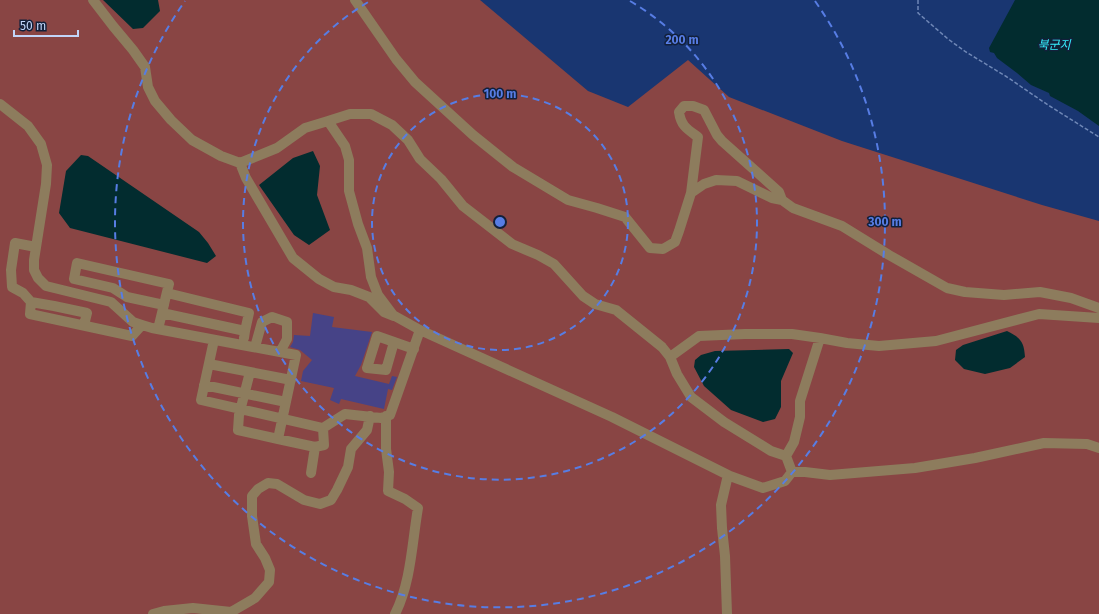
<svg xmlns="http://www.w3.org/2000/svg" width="1099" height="614" font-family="'Fira Sans','Noto Sans KR',sans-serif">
  <rect width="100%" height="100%" fill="#193671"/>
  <path fill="#894544" d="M0,0H480L588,91L628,107L688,60L729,97L842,141L1042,205L1099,221V614H0Z"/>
  <path fill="#022c2f" d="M103,0H158L160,11L143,28L133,29Z
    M1015,0H1099V126L1078,111L1050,96L1049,93L1031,85L1017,73L997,58L994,53L990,52L989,48Z
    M313,151L320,166L317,195L330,230L309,245L294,235L259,185L293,158Z
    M81,155L88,156L199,232L208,243L216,256L207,263L70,228L59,213L66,171Z
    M1007,331C1021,338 1024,342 1025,357L1010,368L985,374L964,369L955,360L956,350L963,345Z
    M789,349L793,353L781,381V407L775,419L763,422L731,410L704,386L694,367L695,360L701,355L715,351Z"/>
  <path fill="#464387" d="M313,313L334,317L332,327L372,332L361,365L355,376L389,384L392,376L397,377L392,390L388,389L384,409L341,399L339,404L330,400L334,388L301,381L303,371L312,360L300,350L290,347L293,342L294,335L310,336Z"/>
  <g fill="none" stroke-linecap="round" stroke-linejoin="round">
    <path stroke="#6f87b6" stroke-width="1.5" stroke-dasharray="4 2" stroke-linecap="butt" d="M918,0V13L948,39L966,52L1007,77L1048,105L1099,137"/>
    <path stroke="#8d7c5d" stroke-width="10" d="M93,0L113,26L133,50L145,67L148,87L155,101L171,120L192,140L221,156L240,163
      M355,0L396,59L415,82L473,135L513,167L568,200L597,208L625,217L650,248L663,249L675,242L679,231L691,193L698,137C687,129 681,126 679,112L684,106H693L704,110L717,135L722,141L779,192L782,200L772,198L737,181L716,180L704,184L691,193
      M0,104L28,126L41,144L47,165L46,184L34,260V270L38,278L46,286L111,302L133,322L142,325L152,328L242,345L280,352L287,339V322L272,317L262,322L255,347
      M328,121L350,114H371L392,125L408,140L420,159L441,179L463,206L512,244L538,255L554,264L583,296L595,304L616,310L662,347L670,357L677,374L691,397L724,422L771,451L786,456L792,472L785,481L763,488L730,476L612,417L420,330L393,315L378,295L371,277L367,248L358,224L349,191V160L345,146L328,121L305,128L277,148L240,163L246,178L293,258L319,279L334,287L351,290L369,297L384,312L394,316
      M782,200L793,208L842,226L889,255L947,288L965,292L1004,295L1040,292L1071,298L1099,308
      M167,293L249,313L245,331
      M31,302L23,293L12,287L11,270L15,243L36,247
      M162,313L245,331L244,338
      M84,325L87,313L54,306L31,302L30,314L132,336L142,325
      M158,329C162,314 165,299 169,284L77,263L74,279L113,288L127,297L164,305
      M820,338L847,343L879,346L936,341L1039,314L1099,318
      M214,340L201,400L323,428L345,414L381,418L390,415L420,330
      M394,342L386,370L367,368L377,336L414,349
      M670,357L699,336L745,334H792L820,338L800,401V417L794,442L786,456
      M209,364L291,380
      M250,372L239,415L238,430L278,439L296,355L280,352
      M204,385L286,402
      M386,416V449L389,472L388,491L405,499L418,508C412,543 411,583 395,614
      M278,439L315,447L311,473
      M315,447L324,445L323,428
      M792,472H805L830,475L915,468L975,458L1044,443L1087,444L1099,448
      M153,614L164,611L193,608L231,612L255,598L269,582L270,570L265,558L256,544L252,516V496L258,489L268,483L277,484L304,500L320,504L331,500L337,490L348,467L351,449L367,430L370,416
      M727,614L725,556L722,528L721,505L728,475"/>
  </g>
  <g fill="none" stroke="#577de4" stroke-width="2" stroke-dasharray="7 5">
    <circle cx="500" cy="222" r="128"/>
    <path d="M630 1A257 257 0 1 1 370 1"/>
    <path d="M815 1A385 385 0 1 1 185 1"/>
  </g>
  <g text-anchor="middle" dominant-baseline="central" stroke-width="3" stroke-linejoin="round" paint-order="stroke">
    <g font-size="12" font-style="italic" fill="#35f0fd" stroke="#12203b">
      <text x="1054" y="45">북군지</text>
    </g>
  </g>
  <circle cx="500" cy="222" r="6" fill="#577de4" stroke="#12203b" stroke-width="2"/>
  <g font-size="12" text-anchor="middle" font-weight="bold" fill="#577de4" stroke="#12203b" stroke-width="3" stroke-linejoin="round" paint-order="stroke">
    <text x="682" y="44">200 m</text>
    <text x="500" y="98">100 m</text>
    <text x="885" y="226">300 m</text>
  </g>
  <path d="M14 30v6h64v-6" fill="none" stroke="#c2d5f9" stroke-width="2"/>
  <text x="20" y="30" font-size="12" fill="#c2d5f9" stroke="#12203b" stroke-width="3" paint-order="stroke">50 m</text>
</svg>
